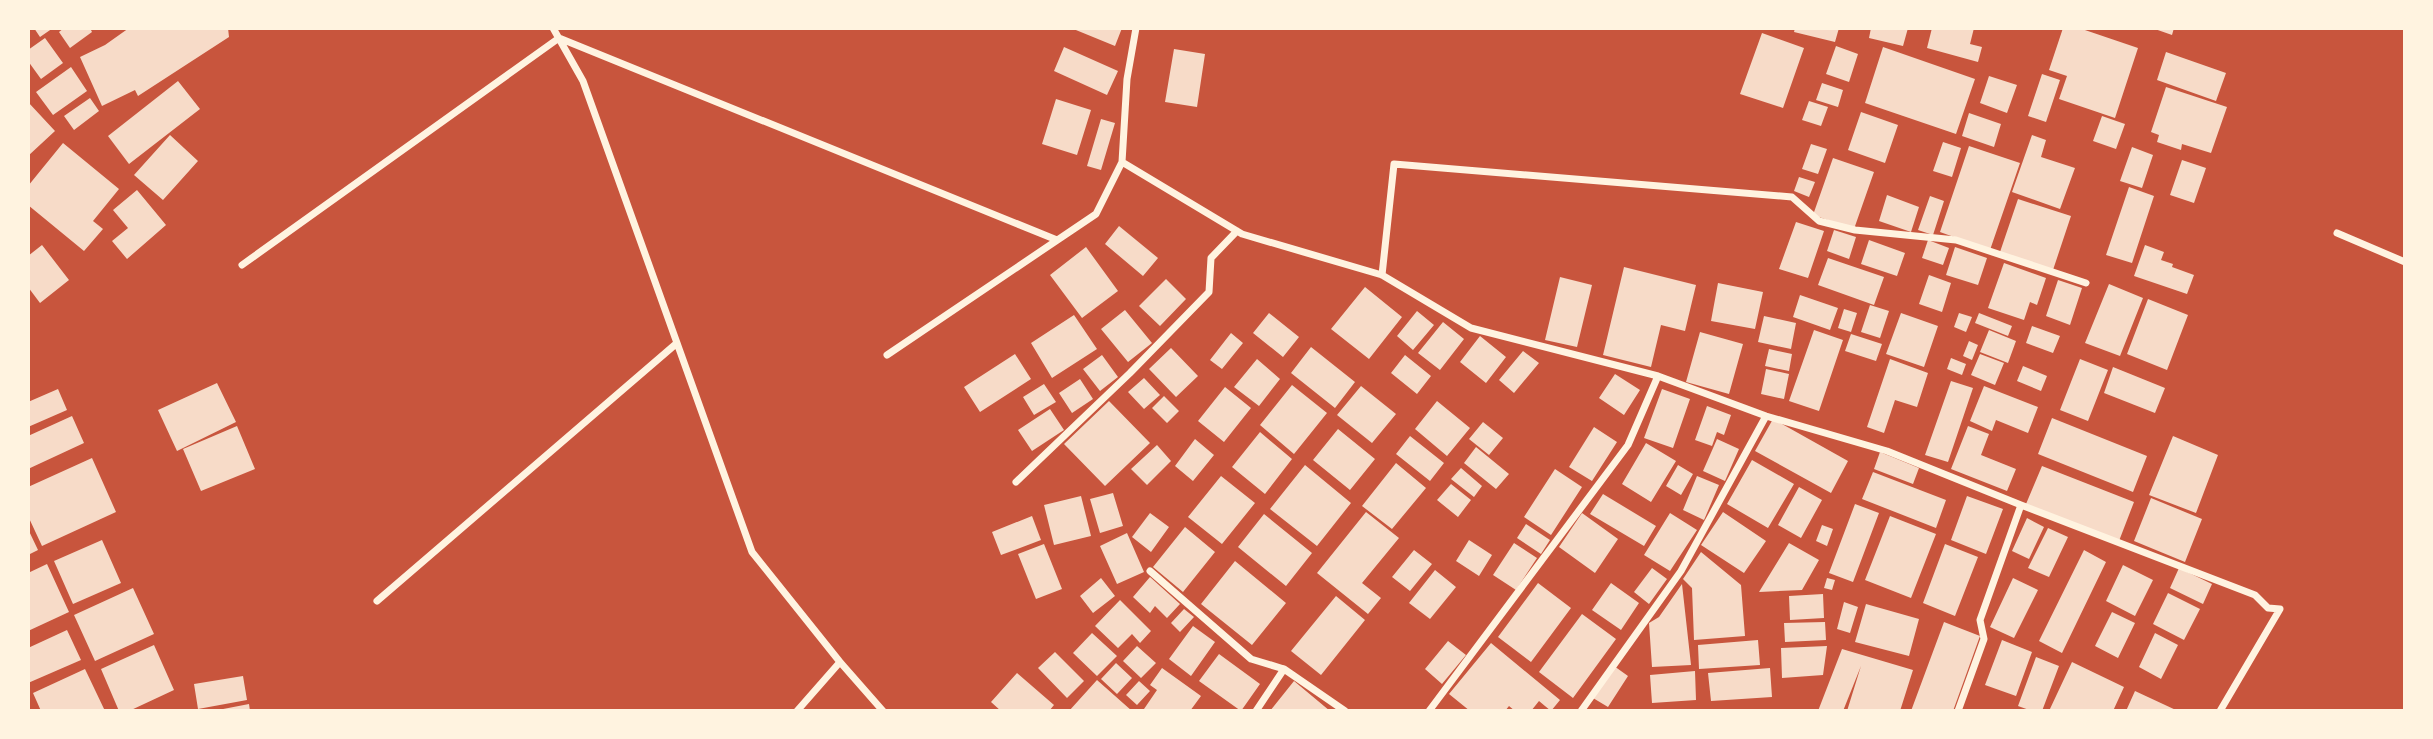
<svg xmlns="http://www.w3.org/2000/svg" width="2433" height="739" font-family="'Times New Roman',serif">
  <rect width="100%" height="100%" fill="#c8553d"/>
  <path fill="#f7dbc8" d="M34,28H53L40,37Z
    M64,28H90L92,32L70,48L59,32Z
    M129,28H228L229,37L138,96L135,90L102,106L80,57L105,45Z
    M1071,28H1122L1115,46Z
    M1795,28H1839L1835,42L1794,32Z
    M1871,28H1908L1903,46L1869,38Z
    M1932,28H1974L1970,44L1982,47L1978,62L1927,48Z
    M2063,28H2079L2138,48L2115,118L2059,99L2067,76L2049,70Z
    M2152,28H2174L2172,35Z
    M1762,33L1804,48L1783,108L1740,94Z
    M45,38L63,63L41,79L28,61V50Z
    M1836,46L1858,54L1849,82L1826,74Z
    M1064,47L1118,71L1107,95L1054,71Z
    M1883,47L1975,79L1956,134L1865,103Z
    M1174,49L1205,54L1197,107L1165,102Z
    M2166,52L2226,73L2216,101L2157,80Z
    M71,67L87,91L53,115L36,92Z
    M2042,74L2060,80L2046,122L2028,116Z
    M1989,76L2017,85L2007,113L1980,103Z
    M178,81L200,109L129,164L108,136Z
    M1822,83L1843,90L1838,107L1816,100Z
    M2166,87L2227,107L2211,153L2182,144L2181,150L2157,142L2159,135L2151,132Z
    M90,98L99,111L74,130L64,116Z
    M1056,99L1091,110L1077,155L1042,144Z
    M1809,101L1828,107L1821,126L1802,120Z
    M28,102L55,131L28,156Z
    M1861,112L1898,125L1885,163L1848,150Z
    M1969,113L2001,124L1994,147L1962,136Z
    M2102,116L2125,124L2116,149L2093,141Z
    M1101,119L1115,123L1101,170L1087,166Z
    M170,135L198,161L163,200L134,175Z
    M2032,135L2046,140L2041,157L2075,168L2060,209L2012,192Z
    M1943,142L1961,148L1952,177L1933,171Z
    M63,143L119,189L93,221L103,229L84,251L28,205V186Z
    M1811,144L1827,149L1818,174L1802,169Z
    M1969,146L2020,163L1990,250L1940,232Z
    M2132,147L2153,155L2142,188L2120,181Z
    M1833,158L1874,172L1854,229L1813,215Z
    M2182,160L2206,168L2194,203L2170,195Z
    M1799,177L1815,182L1809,197L1794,191Z
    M2129,187L2154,196L2132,263L2106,255Z
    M137,190L166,225L127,259L112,241L128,228L113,210Z
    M1887,195L1919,207L1911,232L1879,221Z
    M1930,196L1944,201L1933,235L1918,230Z
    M2018,199L2071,216L2053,270L2000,252Z
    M1796,222L1824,231L1808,278L1779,269Z
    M1119,226L1158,258L1143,276L1105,244Z
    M1834,230L1856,237L1849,259L1827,251Z
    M1869,240L1905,253L1897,276L1861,264Z
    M1928,240L1949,248L1943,265L1922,258Z
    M42,245L69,280L40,303L28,287V256Z
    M2145,245L2164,252L2161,260L2173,264L2172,267L2194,275L2187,294L2134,276Z
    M1086,247L1118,291L1082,318L1050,275Z
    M1955,247L1987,258L1978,285L1946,275Z
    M1828,258L1884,277L1874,305L1818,285Z
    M2004,263L2046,278L2037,305L2030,302L2024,320L1988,308Z
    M1624,267L1696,285L1685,331L1661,325L1651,367L1603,355Z
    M1929,275L1951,283L1942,312L1919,304Z
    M1560,277L1592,285L1577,347L1545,340Z
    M1166,279L1186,299L1160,326L1139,306Z
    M2058,280L2082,288L2070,325L2046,316Z
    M1718,283L1763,292L1755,329L1711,321Z
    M2109,284L2143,298L2120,356L2085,343Z
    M1365,287L1402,317L1369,359L1331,329Z
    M1800,295L1838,308L1830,330L1793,317Z
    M2148,299L2188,315L2167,370L2127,354Z
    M1870,305L1889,311L1880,338L1861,332Z
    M1844,309L1857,313L1851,332L1838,328Z
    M1125,310L1152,343L1128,362L1101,329Z
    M1417,311L1434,325L1413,350L1397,336Z
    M1269,313L1299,337L1283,357L1253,333Z
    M1901,313L1938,326L1924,367L1886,354Z
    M1959,313L1972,317L1966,332L1954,327Z
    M1979,313L2012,326L2008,336L1975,323Z
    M1074,315L1097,349L1052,378L1031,343Z
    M1764,316L1796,323L1791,349L1758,342Z
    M1443,322L1464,339L1440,370L1418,353Z
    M2032,326L2060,336L2053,353L2026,343Z
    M1814,330L1843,340L1819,411L1789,401Z
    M1989,330L2016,341L2008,363L1980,352Z
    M1700,332L1743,344L1729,394L1686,382Z
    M1231,333L1243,343L1222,369L1210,360Z
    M1851,334L1882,344L1876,361L1845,351Z
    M1480,336L1506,357L1486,383L1460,362Z
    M1969,341L1978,345L1972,360L1963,356Z
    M1311,347L1355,382L1335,408L1291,373Z
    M1171,348L1198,376L1176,397L1149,369Z
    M1769,349L1792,354L1789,371L1765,366Z
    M1523,351L1539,363L1514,393L1499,380Z
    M1015,354L1031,379L980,412L964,387Z
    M1980,354L2004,363L1995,385L1971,375Z
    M1102,355L1118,377L1100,391L1083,369Z
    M1405,355L1431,376L1417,394L1391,373Z
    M1951,358L1966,364L1962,375L1947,369Z
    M1257,359L1280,379L1259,406L1234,387Z
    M1890,359L1928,373L1917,407L1895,400L1884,433L1867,427Z
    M2080,359L2108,370L2088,421L2060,410Z
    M2023,366L2047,376L2041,391L2017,381Z
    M2113,367L2165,388L2155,413L2104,393Z
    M1766,369L1789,374L1784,399L1761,394Z
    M1615,374L1640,390L1624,415L1599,398Z
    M1144,378L1160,395L1144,409L1128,392Z
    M1080,379L1093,399L1072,413L1059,393Z
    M1951,381L1973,388L1948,462L1925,455Z
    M217,383L236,422L177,451L158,410Z
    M1044,384L1056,402L1034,415L1023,397Z
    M1292,385L1327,413L1294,454L1260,425Z
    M1361,386L1396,414L1372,443L1337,415Z
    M1984,386L2038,407L2028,433L1996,420L1992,431L1970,421Z
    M1225,387L1251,408L1224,442L1198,421Z
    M58,389L67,410L28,427V402Z
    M1662,389L1690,399L1673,448L1644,438Z
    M1164,396L1179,411L1167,423L1152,408Z
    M1109,401L1150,443L1105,486L1064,444Z
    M1437,401L1470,428L1447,456L1415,429Z
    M1707,406L1731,415L1724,435L1717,432L1712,446L1695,440Z
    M1050,409L1064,430L1032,451L1018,430Z
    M72,416L84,443L28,469V436Z
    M2052,418L2147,456L2133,492L2038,454Z
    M1773,419L1848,461L1831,493L1755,451Z
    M1483,422L1503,438L1489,455L1469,439Z
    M237,426L255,469L201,491L183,449Z
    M1968,426L1989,434L1981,455L2016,469L2007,491L1951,469Z
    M1594,427L1617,442L1592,481L1569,467Z
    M1338,429L1375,459L1350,490L1313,460Z
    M1260,432L1292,459L1265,494L1232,467Z
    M1410,436L1444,463L1430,481L1396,454Z
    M2173,436L2218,455L2196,513L2149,495Z
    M1195,439L1214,455L1193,481L1175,466Z
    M1717,439L1739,449L1725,481L1703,471Z
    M1646,443L1676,461L1651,502L1622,484Z
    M1157,445L1171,461L1147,485L1131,469Z
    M1476,447L1509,474L1496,489L1464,463Z
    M1880,452L1919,468L1913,484L1874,469Z
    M92,458L116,512L42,546L28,516V487Z
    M1752,460L1794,484L1768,528L1727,504Z
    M1396,463L1426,488L1392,529L1362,506Z
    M1305,465L1351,503L1317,546L1270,509Z
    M1678,465L1693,474L1681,495L1666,486Z
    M2042,466L2134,502L2119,541L2026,504Z
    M1461,468L1482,486L1474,497L1451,479Z
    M1555,469L1582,487L1551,535L1524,517Z
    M1873,472L1946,500L1936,528L1862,499Z
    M1221,476L1255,503L1222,544L1188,517Z
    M1697,476L1719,485L1704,520L1683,510Z
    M1451,484L1471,500L1458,517L1437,500Z
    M1799,487L1822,500L1801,538L1778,525Z
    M1113,493L1123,526L1100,533L1090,499Z
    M1603,494L1656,526L1644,546L1590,514Z
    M1081,496L1091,536L1054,545L1044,505Z
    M1967,496L2003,509L1986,554L1951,540Z
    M2151,498L2202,519L2185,562L2134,541Z
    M1855,504L1879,513L1853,582L1829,573Z
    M1366,512L1399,538L1362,583L1381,598L1368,614L1317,573Z
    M1723,512L1766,541L1744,573L1701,545Z
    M1150,513L1169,527L1151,552L1132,537Z
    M1582,513L1618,539L1595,573L1559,547Z
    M1670,513L1697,530L1670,571L1644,555Z
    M1264,514L1312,553L1286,586L1238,547Z
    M1032,516L1041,540L1001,555L992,532Z
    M1890,516L1936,534L1911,598L1865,580Z
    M2027,518L2044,527L2029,559L2012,551Z
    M1526,524L1550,540L1541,554L1517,538Z
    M1822,525L1833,529L1827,546L1816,541Z
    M1185,527L1215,552L1183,592L1153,567Z
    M2048,528L2068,537L2049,577L2028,568Z
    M28,529L38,550L28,555Z
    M1127,533L1144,572L1117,584L1100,546Z
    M102,540L121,583L73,604L54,561Z
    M1469,540L1492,555L1479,576L1456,561Z
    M1514,543L1537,558L1516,590L1493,575Z
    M1789,543L1819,560L1802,590L1759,592Z
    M1044,544L1062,589L1036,599L1018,554Z
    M1945,544L1978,557L1955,616L1923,603Z
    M1414,550L1432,564L1410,591L1392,577Z
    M2084,550L2106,562L2062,653L2039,641Z
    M1701,552L1741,585L1745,636L1694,640L1692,588L1683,579Z
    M1235,561L1286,603L1252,645L1201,604Z
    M47,564L69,612L28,631V573Z
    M2123,565L2153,580L2135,616L2106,601Z
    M1652,568L1667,579L1649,604L1634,592Z
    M2179,568L2212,584L2203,604L2170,588Z
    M1435,570L1456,587L1430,619L1409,603Z
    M1150,577L1180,604L1167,618L1155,606L1150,613L1133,597Z
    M1101,578L1115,596L1093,613L1080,596Z
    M1827,578L1835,580L1832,590L1824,588Z
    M2013,578L2038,590L2014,638L1990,627Z
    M1538,583L1571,608L1531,662L1498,637Z
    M1611,583L1639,603L1621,630L1592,610Z
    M1682,584L1691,665L1652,667L1649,623L1659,617Z
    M133,588L154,634L95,661L74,615Z
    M2168,593L2200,609L2184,640L2153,624Z
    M1823,594L1824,618L1790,620L1789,596Z
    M1336,596L1365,620L1321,675L1291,651Z
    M1120,600L1151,631L1140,643L1132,634L1118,648L1095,626Z
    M1844,602L1858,607L1850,633L1837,629Z
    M1866,604L1919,619L1909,656L1855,642Z
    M1184,609L1194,617L1180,632L1171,623Z
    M2112,612L2135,623L2118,658L2095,646Z
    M1582,614L1616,639L1573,698L1539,672Z
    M1825,622L1826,640L1785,642L1784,623Z
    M1944,622L1980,636L1953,711H1911Z
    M1193,626L1215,642L1191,676L1169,659Z
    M67,630L81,660L28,683V648Z
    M1092,633L1117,656L1097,676L1073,653Z
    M2155,633L2178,645L2161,679L2139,667Z
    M1758,640L1760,665L1699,669L1698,645Z
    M2002,640L2032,652L2016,696L1985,685Z
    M1448,641L1466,655L1442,684L1425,669Z
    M1491,643L1560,700L1551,711L1539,701L1531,711H1515L1509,706L1505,711H1470L1449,694Z
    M154,645L174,690L129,711H119L101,669Z
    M1137,646L1156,663L1141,678L1123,661Z
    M1827,646L1823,675L1782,678L1781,648Z
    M1842,649L1913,670L1900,711H1847L1861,666L1843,711H1818Z
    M1055,652L1084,681L1067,698L1038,668Z
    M1219,654L1260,684L1241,711L1199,681Z
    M2036,657L2059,666L2042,711H2032L2018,706Z
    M2072,662L2124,687L2113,711H2049Z
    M1116,663L1132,678L1117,694L1101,679Z
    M1614,666L1628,676L1608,707L1593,698Z
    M1162,668L1201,696L1190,711H1147L1144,709L1157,690L1150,685Z
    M1770,668L1772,697L1711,701L1708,673Z
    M85,669L105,711H41L33,693Z
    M1695,671L1696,700L1652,703L1650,675Z
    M1017,673L1054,705L1049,711H1001L991,702Z
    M243,676L247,700L198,709L194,684Z
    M1097,680L1132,711H1069Z
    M1139,681L1150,691L1137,705L1126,695Z
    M1294,681L1330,711H1270Z
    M2135,691L2178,711H2126Z
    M249,704L250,711H218V710Z"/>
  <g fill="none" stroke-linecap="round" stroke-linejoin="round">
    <path stroke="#fff3e0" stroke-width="7" d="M553,28L583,81L752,552L840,662L883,711
      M1122,162L1242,234L1382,275L1471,328L1658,376L1766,416L1887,451L2021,505L2255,595L2268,608L2280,609L2220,711
      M2337,233L2405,262
      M242,265L559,38L1057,240
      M1382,275L1394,164L1792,197L1819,221L1855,230L1956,240L2086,283
      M887,355L1096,214L1122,162L1127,79L1136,28
      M1016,482L1130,373L1209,292L1211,258L1237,231
      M1150,571L1251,659L1284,669L1345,711
      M377,601L677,343
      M797,711L840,662
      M1256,711L1284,669
      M1429,711L1628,445L1658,376
      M1581,711L1681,571L1766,416
      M1958,711L1984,639L1980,620L2021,505"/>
  </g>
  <rect width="2433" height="739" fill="none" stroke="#fff3e0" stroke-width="60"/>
</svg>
